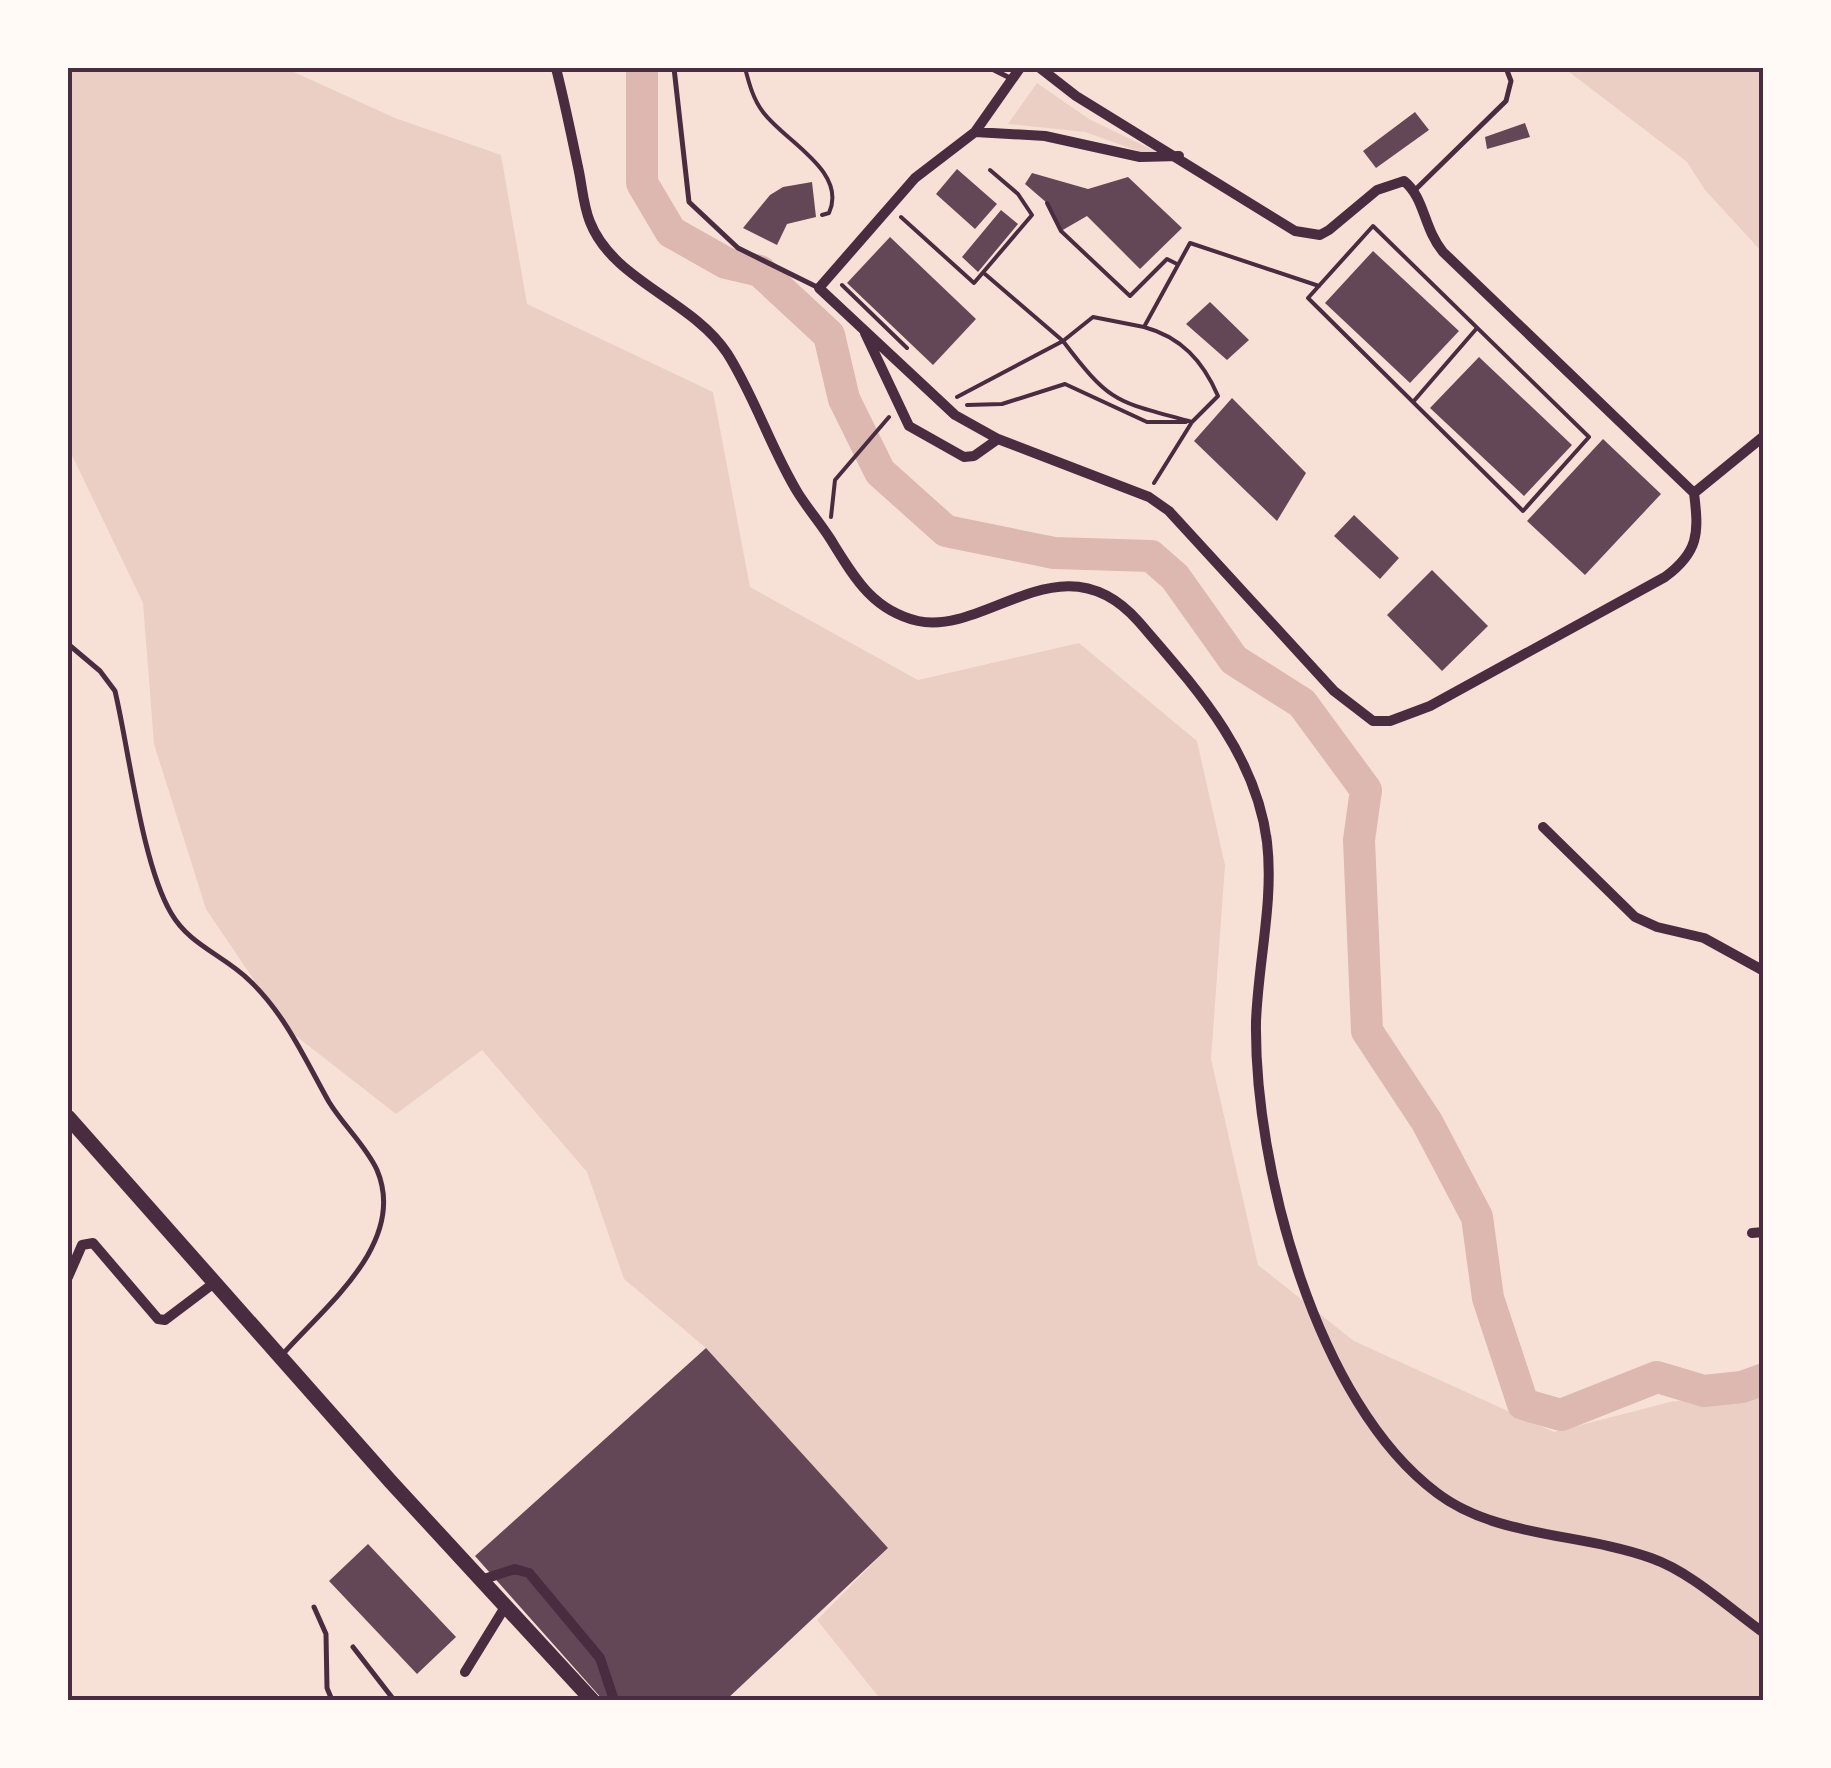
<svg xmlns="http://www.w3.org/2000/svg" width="1831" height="1768" font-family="'Golos Text',sans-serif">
  <rect width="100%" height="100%" fill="#f7e1d7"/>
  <path fill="#ebcfc5" d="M68,68H285L395,118L501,155L527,304L713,392L750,587L918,680L1079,643L1197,741L1225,865L1211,1059L1258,1265L1354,1341L1554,1432L1670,1402L1763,1390V1700H881L817,1620L888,1548L706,1348L624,1279L587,1172L482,1050L396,1114L287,1029L206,909L154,744L143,603L68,447Z
    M1564,68H1763V253L1705,190L1687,162Z
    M1037,83L1089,119L1157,152H1141L1085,132L1008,124Z"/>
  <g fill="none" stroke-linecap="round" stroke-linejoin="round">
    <path stroke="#dcb8b0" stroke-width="32" d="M642,68V183L671,232L726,263L760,271L829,335L844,399L880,472L946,531L1054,553L1151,556L1175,577L1234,660L1302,703L1366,790L1359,840L1367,1031L1427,1122L1477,1217L1488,1298L1523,1404L1561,1415L1657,1377L1704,1391L1742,1387L1764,1379"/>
  </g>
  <path fill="#644757" d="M1415,112L1429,130L1376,168L1363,151Z
    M1525,123L1530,137L1487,149L1485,137Z
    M957,169L997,204L975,229L936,194Z
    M1032,173L1088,189L1128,177L1182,228L1140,269L1087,216L1061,231L1047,203L1025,184Z
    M812,182L816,217L787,224L777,245L743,228L770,195L783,187Z
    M1001,210L1018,224L978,272L962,257Z
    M890,237L976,319L933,365L847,283Z
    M1373,251L1459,331L1410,383L1325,303Z
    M1210,302L1249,340L1227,360L1186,324Z
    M1479,357L1572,445L1524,496L1430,408Z
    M1232,398L1306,473L1277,521L1194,441Z
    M1603,439L1661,494L1585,575L1527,521Z
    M1354,515L1399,558L1380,579L1334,536Z
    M1432,570L1488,626L1442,671L1387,615Z
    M706,1348L888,1548L726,1700H603L475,1556Z
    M368,1544L456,1637L417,1674L329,1581Z"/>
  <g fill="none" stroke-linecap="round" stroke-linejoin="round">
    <path stroke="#4a2c40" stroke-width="4" d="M745,68C749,83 753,99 763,112C784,141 848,171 829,213L822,215
      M1047,203L1061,231L1130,296L1167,259L1177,264
      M901,217L974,283L1032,215L1018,194L990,170
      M1373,226L1589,437L1523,511L1308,298Z
      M985,274L1063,341L1093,317L1144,327L1190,243L1319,286
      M842,285L907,348
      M1144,327C1181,337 1203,361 1218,396L1192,422L1154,483
      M957,397L1063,341C1112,406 1117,401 1192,422
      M1413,402L1477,328
      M967,405L1002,404L1065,384L1147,422H1186
      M831,517L835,480L889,417"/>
    <path stroke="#4a2c40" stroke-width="5" d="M674,68L689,202L738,248L819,288
      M990,68L1010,78
      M1415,190L1506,101L1511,81L1506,68
      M68,644L100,671L115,691C129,750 142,864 171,913C190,946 224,955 250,981C285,1014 306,1061 329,1102C343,1125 366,1146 377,1170C408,1243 324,1307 282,1355
      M314,1607L326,1634L327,1688L332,1700
      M353,1647L394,1700"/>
    <path stroke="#4a2c40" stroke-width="10" d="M556,68C564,100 571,133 578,167C582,184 583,205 590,222C613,281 692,300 727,353C755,397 771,449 798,493C808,509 821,524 831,540C854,577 872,610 918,621C987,636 1063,535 1139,622C1195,687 1256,753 1267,842C1274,901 1258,963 1256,1022C1254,1166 1316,1403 1437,1493C1496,1538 1583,1533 1651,1558C1691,1572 1729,1608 1764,1633
      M1020,68L975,132L915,178L819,288L955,415L998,439L1149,497L1169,511L1334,691L1373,721H1390L1430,706L1665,577C1699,552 1699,533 1694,493L1443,252C1423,227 1425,198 1404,181L1377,190L1329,230L1320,235L1295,231L1076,96L1040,68
      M975,132L1045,136L1140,157L1179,156
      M865,333L909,426L964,457L974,456L998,439
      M1694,493L1764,436
      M1543,827L1635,917L1657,927L1704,938L1764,971
      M1752,1233L1764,1232
      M68,1277L82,1245L93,1243L158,1319L165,1320L214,1283
      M481,1580L515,1569L529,1573L600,1658L614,1700
      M465,1672L505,1607"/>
    <path stroke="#4a2c40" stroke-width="15" d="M68,1117L391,1482L592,1700"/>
  </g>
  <rect width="1831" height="1768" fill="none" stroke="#fffaf5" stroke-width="140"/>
  <rect x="70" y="70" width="1691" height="1628" fill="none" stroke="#4a2c40" stroke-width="4"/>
</svg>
